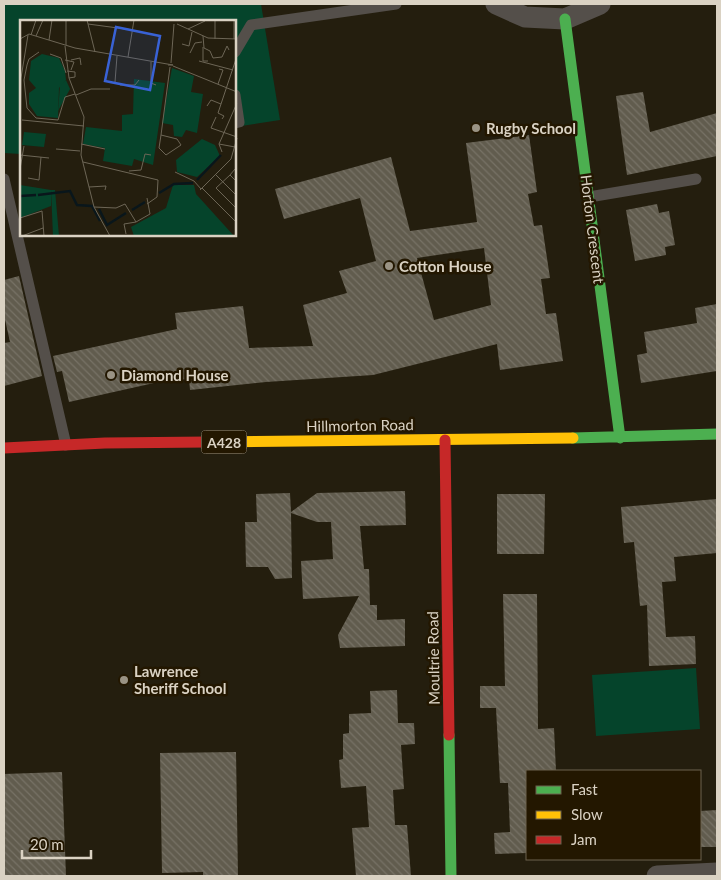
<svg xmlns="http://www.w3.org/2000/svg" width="721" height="880" font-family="Lato,sans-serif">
  <defs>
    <pattern id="building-back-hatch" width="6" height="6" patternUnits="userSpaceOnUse" patternTransform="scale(1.25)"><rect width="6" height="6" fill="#615c4e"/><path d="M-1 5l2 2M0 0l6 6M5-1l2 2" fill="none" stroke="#777266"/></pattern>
  </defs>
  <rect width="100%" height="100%" fill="#241e0e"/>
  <path fill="#05442b" d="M4,4H261L280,120L235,127V21H21V154L4,153Z
    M696,668L700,729L596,736L592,675Z"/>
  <path fill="url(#building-back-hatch)" fill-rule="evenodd" d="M643,92L650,132L717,113V156L627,175L616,96Z
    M529,135L537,192L528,194L534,226L542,225L550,278L541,279L546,314L556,313L563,361L500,370L497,344L373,375L266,382L190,390L189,379L163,381L69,402L62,371L57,372L53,356L177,329L175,313L243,306L249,348L313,346L303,305L347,293L339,271L376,261L360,198L284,219L275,189L391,157L410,231L477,222L466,143ZM484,248L491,305L434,320L417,258Z
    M657,204L659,213L669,211L675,245L665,247L666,255L635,261L626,210Z
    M19,276L42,376L4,386V343L10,342L4,315V280Z
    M717,304V371L641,383L637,355L647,353L644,332L697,323L695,308Z
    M405,491L406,525L360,526L364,569H369L370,605H377V620L405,619V646L340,648L338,635L359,596L303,599L301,561L333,559L331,522H317L291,513L292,578L275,579L268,567H246L245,522H257L256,494L290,493L291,512L317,493Z
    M497,494H545L544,554H497Z
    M717,499V553L674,557L676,581L662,582L666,637L695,636L696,664L649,666L647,605L640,606L634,542L624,543L621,507Z
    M503,594H537L538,729L554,728L556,771H527V853L495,854L494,833L510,832L508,783H500L496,708H480V686H505Z
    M397,690L398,723H414L415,744L401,745L404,789L393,790L395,825H407L411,876H356L352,828L369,827L366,786L341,788L339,760L343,759V734L349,733V714L371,713L370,691Z
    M236,752L238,876H203V872L162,873L160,753Z
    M62,772L66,876H4V774Z
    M717,810V847H700V811Z"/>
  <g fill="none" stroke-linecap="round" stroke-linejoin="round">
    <path stroke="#544f4a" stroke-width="11" d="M235,52L251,25L396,4
      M235,95L239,122L235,123
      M4,179L66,445
      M589,197L696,179"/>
    <path stroke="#544f4a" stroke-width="21" d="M496,4L525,17L565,19L600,4
      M657,876L717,873"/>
    <path stroke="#4caf50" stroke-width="11" d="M565,19L620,438
      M573,438L717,434
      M449,735L451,876"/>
    <path stroke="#ffc107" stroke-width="11" d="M208,442L573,438"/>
    <path stroke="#c62828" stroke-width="11" d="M445,440L449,735
      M4,448L105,443L208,442"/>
  </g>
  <g fill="#9a9384" stroke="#231700" stroke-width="2">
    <circle cx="476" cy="128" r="5"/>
    <circle cx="389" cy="266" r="5"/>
    <circle cx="111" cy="375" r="5"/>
    <circle cx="124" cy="680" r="5"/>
  </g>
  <g text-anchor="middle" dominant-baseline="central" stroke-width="5" stroke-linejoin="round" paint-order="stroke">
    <rect fill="#231700" stroke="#a39a88" stroke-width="1" x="201.5" y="430.5" width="45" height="23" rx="4"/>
    <g font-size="14" font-weight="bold" fill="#dad2c3">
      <text x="224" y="442">A428</text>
    </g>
    <g font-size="15" font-weight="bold" fill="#dad2c3" stroke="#231700" text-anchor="start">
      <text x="486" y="128">Rugby School</text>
      <text x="399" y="266">Cotton House</text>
      <text x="121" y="375">Diamond House</text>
      <text x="134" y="671">Lawrence<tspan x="134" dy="17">Sheriff School</tspan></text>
    </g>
    <g font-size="15" fill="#dad2c3" stroke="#231700">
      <text transform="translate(593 229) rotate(83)">Horton Crescent</text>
      <text transform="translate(360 425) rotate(-1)">Hillmorton Road</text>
      <text transform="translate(433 658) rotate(-91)">Moultrie Road</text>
    </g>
  </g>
  <g transform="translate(20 20)">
    <rect width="216" height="216" fill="#241e0e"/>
    <path d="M46,60L50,69L38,91L40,65ZM153,165H174L176,174L214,216H114L111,207L146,188Z" fill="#05442b"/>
    <path d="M31,170H35L39,216H33Z" fill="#05442b"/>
    <path d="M4,112L26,114L24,127L2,125Z" fill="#05442b"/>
    <path d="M22,34L39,38L45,51L46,60L39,68L38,98L17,96L9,84V73L16,68L9,60L11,41ZM152,48L174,56L171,72L183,74L177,113L166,110L162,117L154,116L153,105L142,103ZM0,165L31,170V186L0,198Z" fill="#05442b"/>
    <path d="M114,59L145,63L133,145L114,139L112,146L83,141L85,128L63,124L66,107L102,111V95L113,94ZM182,119L195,125L200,136L177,157L157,152L156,140Z" fill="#05442b"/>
    <path fill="none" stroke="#09161b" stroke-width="2.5" d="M177,160L201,135M139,173L154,164L173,163M18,175L50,171L57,185L72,186L80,201M0,176L16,175M79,189L87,205L106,193M112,190L125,182"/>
    <path fill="none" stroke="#6d6656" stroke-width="1" d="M46,0V25M67,0L75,32M195,0V19M214,0V19M68,4L113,10M157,4L188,18L217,19M168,9L185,1M11,15L16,0M16,16L23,0M183,16L184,28L190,31L193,38L202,37L207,26L209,30M0,19L9,14L55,28L153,45H148M29,20L32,0M162,24L169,26L172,12M45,26L49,58L64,97L61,135L74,187L90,216M183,27V41H188M19,32L9,39L7,45L4,60L7,88L16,98L38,100L45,77L55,74M170,33L175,23L182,22M30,34L41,38L46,53M108,37L114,0M45,40L54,42L51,50M51,40L60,38L61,45M179,41L213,50M131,42V63L136,65M151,43L154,4M153,46L217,72M47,51L55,52V57L49,58M95,62L97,36M198,64L203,50L199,49M100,65H115L119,60M56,75L71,69H90M187,86L191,80L201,84M196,97L191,108L217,117M202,99L204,96L198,93L217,36M2,100L64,106M141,115L150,47M141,115L157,119L161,125L146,135L139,128ZM61,124L85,129M199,124L217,83M0,129L1,58L8,15M36,129L60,131M202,132L199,124L215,127M0,135L29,138M63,142L138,160L137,177L127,184M0,149L4,126M215,149L210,155L217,162M109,151L121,150L125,134L131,135M155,152L174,161L181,169M196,155L217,176M210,155L196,168L217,189M8,158L19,160L21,137M69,167L86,166L85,170M182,168L217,203M180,170L211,139L217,118M74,187L96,188L105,184L116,202M0,198L22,191L24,216M106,214L104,204L116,202L130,194L127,178M2,216L23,208"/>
    <path fill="#3962d5" fill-opacity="0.15" stroke="#3962d5" stroke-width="2.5" d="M96,7L140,16L130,70L85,61Z"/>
    <rect width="216" height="216" fill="none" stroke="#dad2c3" stroke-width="2.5"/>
  </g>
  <rect width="721" height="880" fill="none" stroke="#dad2c3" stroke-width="10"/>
  <rect x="526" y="770" width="175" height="90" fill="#231700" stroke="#6c624e"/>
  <rect x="536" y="786" width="25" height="8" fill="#4caf50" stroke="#6c624e"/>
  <text x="571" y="795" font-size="15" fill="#dad2c3">Fast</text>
  <rect x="536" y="811" width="25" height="8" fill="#ffc107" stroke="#6c624e"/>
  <text x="571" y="820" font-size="15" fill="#dad2c3">Slow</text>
  <rect x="536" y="836" width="25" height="8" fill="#c62828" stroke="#6c624e"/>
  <text x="571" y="845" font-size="15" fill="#dad2c3">Jam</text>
  <path d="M22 850v8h69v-8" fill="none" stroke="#dad2c3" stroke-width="2.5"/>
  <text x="30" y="850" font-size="15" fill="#dad2c3" stroke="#231700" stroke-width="4" paint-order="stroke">20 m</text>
</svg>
